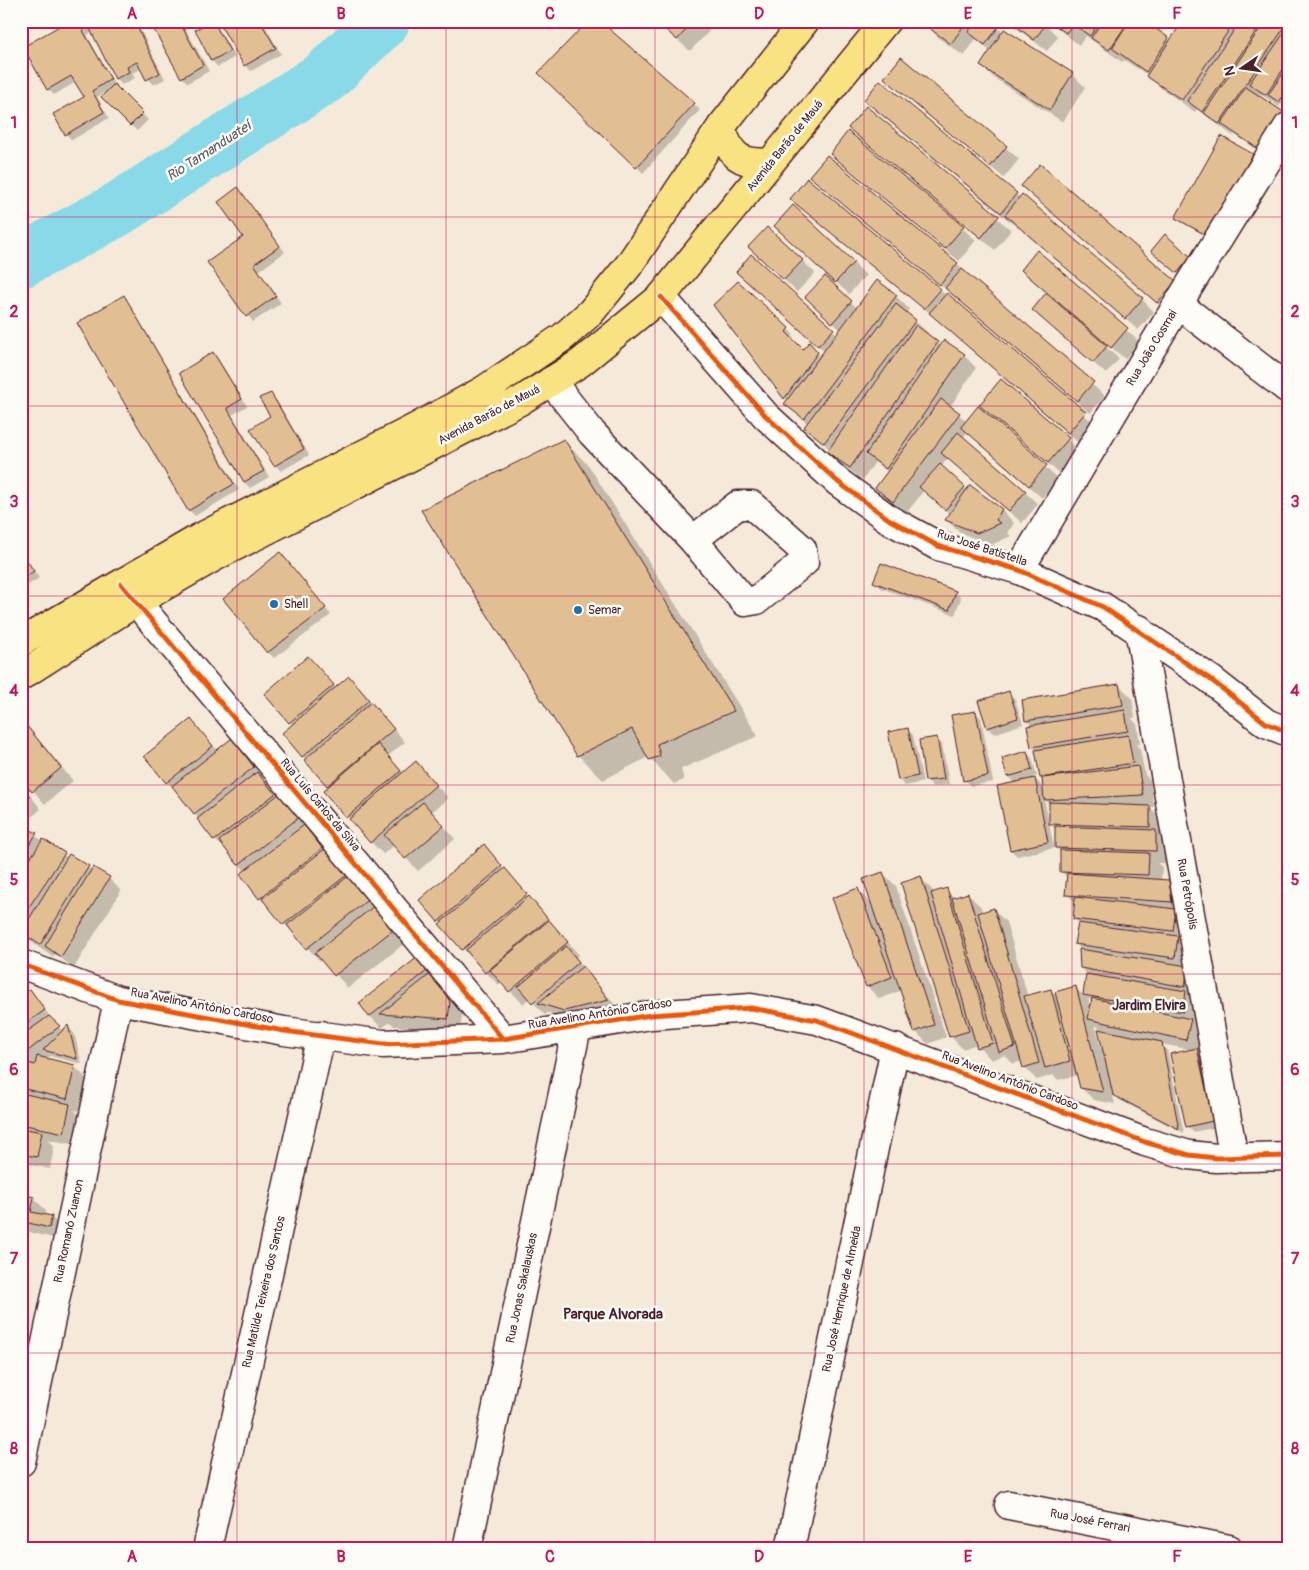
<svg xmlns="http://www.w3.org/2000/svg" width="1309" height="1570" font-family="Pangolin,sans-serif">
  <rect width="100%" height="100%" fill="#f5ead9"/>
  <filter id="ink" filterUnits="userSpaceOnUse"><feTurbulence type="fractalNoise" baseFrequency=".02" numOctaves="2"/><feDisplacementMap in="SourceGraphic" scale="10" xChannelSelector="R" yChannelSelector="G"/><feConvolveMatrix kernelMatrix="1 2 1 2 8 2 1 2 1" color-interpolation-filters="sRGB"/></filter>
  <g filter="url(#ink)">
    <path fill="#0003" fill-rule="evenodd" d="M70,21H96L99,26L104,21H136L165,79L153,85L142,69L132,73L135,78L122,85L116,79L93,32L87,35L115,86L148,120L137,131L103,97L107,91L97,97L109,118L72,140L66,134L86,97L76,82L54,95L48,89Z
      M150,21H181L209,71L188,83L182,77Z
      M220,21H262L281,54L251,71L245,65Z
      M656,21H719L690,51Z
      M931,21H990L1003,32L1072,74L1085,87L1063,122L994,78L982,65L991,52L976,39L964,56L940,39L928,26Z
      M1007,21H1042L1058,37L1047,51Z
      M1048,21H1149L1147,25L1171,41L1179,29L1168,21H1288V104L1285,107L1281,104L1279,107L1261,94L1258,97L1288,118L1274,161L1234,134L1233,136L1197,109L1195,112L1161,88L1148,75L1124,60L1122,62L1086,36L1079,45Z
      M212,22L218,28L235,57L218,67L212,61L196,31Z
      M901,59L1019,159L1004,178L885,78Z
      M540,73L694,104L700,110L643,173Z
      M881,82L1142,299L1154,312L1138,330L1015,224L1014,225L878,112L865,100Z
      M866,107L1011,230L995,250L849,127Z
      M849,132L976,240L959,261L832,154Z
      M1221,138L1253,155L1259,161L1214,241L1183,223L1177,217Z
      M1040,165L1188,295L1170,315L1023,186Z
      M811,176L957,264L1105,396L1090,413L954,296Z
      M238,189L285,252L259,271L281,303L253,322L209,262L244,237Z
      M792,199L947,295L1097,426L1081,445L938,320Z
      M793,207L866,275L849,294L788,239Z
      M1165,236L1196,264L1183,278L1158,257Z
      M1037,252L1140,342L1125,359L1035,282Z
      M763,260H802L815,273L797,292Z
      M825,278L857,308L877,282L896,296L909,309L906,313L928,333L927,335L941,346L964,355L976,368L950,407L967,422L978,408L1058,479L1042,498L967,432L963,438L1038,504L1022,523L948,458L941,467L968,491L971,487L1002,510L1014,523L1008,533L1011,536L991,545L959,532L947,520L951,515L924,490L906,514L876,488L888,472L875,462L863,480L841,464L829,452L830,449L805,427L808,424L786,403L788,401L715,305L738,282L794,335L791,339L803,351L809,344L821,356L825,352L750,284L838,334L841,330L819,310Z
      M123,297L129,303L239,490L195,516L189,510Z
      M1034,310L1106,347L1119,359L1106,374Z
      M213,354L219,360L247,406L232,415L269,477L250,488L244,482Z
      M1001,381L1081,452L1061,475L994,417Z
      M271,395L277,401L309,455L281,471L275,465Z
      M564,441L589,466L758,736L681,769L684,780L674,784L649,757L603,780L578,755Z
      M21,551L39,578L21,590Z
      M286,560L331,615L274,658L268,652Z
      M875,582L955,592L961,598L955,615L881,588Z
      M308,658L336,688L349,677L361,690L405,742L388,756L404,774L416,763L448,798L432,812L455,839L418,871L394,845L383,854L371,842L325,791L330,787L283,734L293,725L266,694Z
      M1119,685L1132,698L1135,718H1131L1137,724L1140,744H1136L1140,749L1145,775L1150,780L1154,807H1150L1162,820V837L1168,844V863H1157L1162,867L1161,881H1168L1181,894L1198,1005L1195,1024L1203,1032L1199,1052L1203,1056L1218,1127L1193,1132L1187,1126L1193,1050L1161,1044L1167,1050L1184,1133L1121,1101L1112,1092L1115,1104L1094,1100L1081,1088L1078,1075L1058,1080L1053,1075L1037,1080L1024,1067L1022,1061L1013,1064L1005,1055L991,1060L977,1044L963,1049L950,1036L921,878L935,893L946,890L955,898L968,894L981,907L983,913L994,910L1006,922L1028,997L1050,990L1058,998L1076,988L1084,996L1087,974L1081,968L1083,951L1076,944L1079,923L1074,919L1076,903L1067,894L1068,878L1061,871V853L1056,847V830L1050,823V805L1044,798L1054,848L1017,856L1011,850L1015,783L1009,777L1003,758L1026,752L1032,758L1037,776L1033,777L1041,785L1044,793L1037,751L1032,746V726L1026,720ZM1088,998L1092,1002L1091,1009ZM1095,1024L1102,1031L1103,1047L1101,1048Z
      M1009,693L1015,699L1023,724L994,734L988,728Z
      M975,712L981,718L993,782L971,786L965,780Z
      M21,718L73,781L45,804L21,777Z
      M191,720L218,751L232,740L244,752L265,781L292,808L325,851L327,849L405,943L348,988L322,959L320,961L260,898L246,872L229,852L215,840L180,794L167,782Z
      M907,729L913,735L923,782L905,786L899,780Z
      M936,738L942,744L949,784L933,787L927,781Z
      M21,784L41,809L21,826Z
      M21,826L68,858L109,878L121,891L74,968L55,954L53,957L35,945L29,939L27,942L21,938Z
      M484,846L579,955L576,958L621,1012L578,1023L552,1016L549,1012L545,1015L529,998L523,1004L502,982L499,985L475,962L439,921Z
      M883,873L896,886L946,1037L928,1044L915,1031L902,990L879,999L867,986L858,890L873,905Z
      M417,958L446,986L462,1016L460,1031L394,1026L390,1022L382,1028L370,1016Z
      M29,991L63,1032L68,1027L74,1033L82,1064L50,1056L46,1060L74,1066L87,1079L79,1111L74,1110L82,1118L76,1145L47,1139L54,1146L50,1169L21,1163V1063L34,1065L21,1058V997Z
      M21,1195L34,1198L46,1211L45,1216L51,1217L64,1230L61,1240L21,1230Z
      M21,1260L28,1267L23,1292H21Z"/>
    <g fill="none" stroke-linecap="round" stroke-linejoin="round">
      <path stroke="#8ad9e8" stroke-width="54" d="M21,261L115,211L325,77L383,21"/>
    </g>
    <path fill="#e2bf93" stroke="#4a1f2b" d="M68,21H95L82,29L111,79L92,91L104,112L65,135L53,114L84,97L71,76L47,90L23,47Z
      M103,21H134L160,73L146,80L137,62L127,67L129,72L115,79L90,29Z
      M149,21H179L203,65L181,78Z
      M210,21H213L230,51L211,61L195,30Z
      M218,21H260L276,48L244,66Z
      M588,21H600L695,103L636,168L538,73Z
      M656,21H694L677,40Z
      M929,21H967L951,44L926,26Z
      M976,21H992L999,26L985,45L968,32Z
      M1010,21H1044L1047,23L1034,40Z
      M1050,21H1075L1066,33Z
      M1076,21H1100L1090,36L1074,25Z
      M1102,21H1129L1109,50L1091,38Z
      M1129,21H1145L1169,38L1146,72L1112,48Z
      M1183,21H1235L1182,100L1146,76Z
      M1240,21H1263L1202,112L1187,101Z
      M1265,21L1288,22L1219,124L1204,113Z
      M1288,27V62L1266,95L1249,84Z
      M1004,29L1073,73L1050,110L980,66Z
      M901,57L1007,146L990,167L884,78Z
      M1288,66V89L1279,102L1268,95Z
      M880,80L1017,193L1001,213L864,100Z
      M114,84L143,113L130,126L101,97Z
      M1246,87L1285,113L1260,150L1221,124Z
      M866,106L999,216L981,238L848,128Z
      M848,131L964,226L945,249L830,154Z
      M1221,136L1253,154L1208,236L1175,218Z
      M827,155L958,263L940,285L809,176Z
      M1040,164L1176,281L1157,303L1021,186Z
      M807,178L941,289L924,309L790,199Z
      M238,187L280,246L254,264L276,296L246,317L207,262L243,237L218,202Z
      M1022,194L1143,298L1125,319L1005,215Z
      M793,205L854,262L835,283L774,226Z
      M767,227L803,260L784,280L748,247Z
      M1165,234L1191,257L1177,273L1151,251Z
      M1037,250L1128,328L1111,348L1021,270Z
      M751,254L834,329L818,346L736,272Z
      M962,269L1094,382L1077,401L945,288Z
      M825,276L852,301L832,323L805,297Z
      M877,280L897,295L804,419L784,404Z
      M738,281L789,328L786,332L803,349L809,342L818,352L784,399L713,305Z
      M947,293L1086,412L1068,433L929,313Z
      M1046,293L1107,346L1093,363L1032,310Z
      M124,295L234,484L188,511L77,323Z
      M896,304L916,320L824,443L804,427Z
      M916,325L938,342L850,468L827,452Z
      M944,340L965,354L886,469L866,454Z
      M213,352L242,399L227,408L264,471L244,482L179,373Z
      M1001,379L1069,438L1048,463L979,405Z
      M271,393L304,449L274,466L250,429L270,416L259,398Z
      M941,399L960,413L893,502L875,488Z
      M978,406L1047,465L1029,486L961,427Z
      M958,432L1026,491L1009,511L941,453Z
      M564,439L734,711L657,744L660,756L649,760L632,729L577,756L421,510Z
      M940,464L965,487L945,510L919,487Z
      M970,485L1002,509L996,520L1000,523L977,533L945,520Z
      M21,552L34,571L21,580Z
      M280,552L326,608L267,653L223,599Z
      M881,563L956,591L949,610L873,582Z
      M308,656L334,685L289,723L264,694Z
      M349,676L369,700L302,757L282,733Z
      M1119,684L1123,705L1025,721L1022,700Z
      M1009,691L1018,718L987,728L978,701Z
      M371,702L394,729L327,786L304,760Z
      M1125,710L1128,731L1031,747L1027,726Z
      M976,711L988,776L963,781L951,715Z
      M21,719L61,768L32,792L21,779Z
      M191,719L213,746L166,783L144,756Z
      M908,728L918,776L898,780L888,732Z
      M1128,735L1133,763L1040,778L1035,750Z
      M937,737L944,779L925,781L919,740Z
      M232,738L254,767L194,814L172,786Z
      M378,744L401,771L346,818L323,791Z
      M1027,751L1032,770L1007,777L1002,758Z
      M416,761L436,785L370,843L349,819Z
      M1138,766L1143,795L1044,800L1042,778Z
      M257,772L275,794L214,841L197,819Z
      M1035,778L1048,842L1010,850L997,786Z
      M21,786L30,796L21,803Z
      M279,794L298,818L238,865L219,841Z
      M423,802L444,826L405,859L384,835Z
      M1049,802L1150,806V827L1049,824Z
      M21,825L37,833L21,858Z
      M304,825L322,848L259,899L240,874Z
      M1055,826L1156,830V851L1055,848Z
      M43,839L65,853L21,919V872Z
      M484,844L502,866L438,922L419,900Z
      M327,847L348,874L283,925L262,899Z
      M1060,850L1149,853L1148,875L1060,872Z
      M69,854L89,866L40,945L21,932Z
      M93,867L110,877L61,957L45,946Z
      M505,868L527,894L462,950L439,924Z
      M883,872L934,1025L914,1032L863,879Z
      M1067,873L1169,880L1172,902L1065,895Z
      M351,874L370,898L306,949L287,925Z
      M921,876L969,1031L949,1037L901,883Z
      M858,888L892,977L866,987L832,898Z
      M947,888L993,1043L977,1048L931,893Z
      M968,893L1015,1047L999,1052L952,898Z
      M529,896L548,919L485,973L466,950Z
      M1075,897L1176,909L1173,931L1073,919Z
      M374,906L393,930L334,976L315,953Z
      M994,908L1039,1063L1023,1068L978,913Z
      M549,920L568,942L509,992L490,970Z
      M1078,923L1178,936L1175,958L1074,944Z
      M566,946L579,962L532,1003L518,987Z
      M1079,949L1188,966L1185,987L1080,968Z
      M418,957L428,970L369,1017L359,1003Z
      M583,966L609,1000L564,1011L538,1003Z
      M433,972L450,1002L448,1019L380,1014Z
      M1086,974L1186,991L1183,1012L1083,995Z
      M1076,986L1103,1092L1080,1088L1055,992Z
      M30,989L45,1010L21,1027V995Z
      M1051,989L1070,1061L1045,1068L1024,996Z
      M1092,998L1191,1019L1186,1040L1088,1019Z
      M49,1016L60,1026L24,1054L21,1053V1036Z
      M68,1025L77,1059L43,1050Z
      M1098,1029L1162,1042L1179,1129L1113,1095Z
      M1197,1048L1213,1121L1186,1127L1170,1054Z
      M37,1056L75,1065L67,1099L21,1088V1061L35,1065Z
      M21,1093L70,1104L64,1133L21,1124Z
      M21,1128L42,1132L37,1157L21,1154Z
      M21,1194L34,1197L31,1212L52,1216L49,1228L21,1221Z"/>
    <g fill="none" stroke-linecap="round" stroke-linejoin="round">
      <g stroke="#4a1f2b" stroke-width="31">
        <path id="minor" d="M661,297L766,416L838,482L890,520L938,546L1019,570L1103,607L1210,679L1266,723L1288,732
          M1178,304L1288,389
          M551,381L592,433L693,540L745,602L757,600L804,562L802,549L752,505H738L693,540
          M1019,570L1178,304L1288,127
          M122,585L503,1039
          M1139,629L1234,1159
          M21,964L118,1000L284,1031L383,1044L503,1039L651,1015L751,1008L817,1020L1145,1142L1189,1155L1216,1158L1288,1156
          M21,1462L118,1000
          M1009,1505L1229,1549
          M207,1549L321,1035
          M467,1549L577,1027
          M790,1549L895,1048"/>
      </g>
      <g stroke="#4a1f2b" stroke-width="31">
        <path id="major" d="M721,127C730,156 740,165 771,162
          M21,642L201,537L415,428L484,390L563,337L591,312L629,265L721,127L805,21
          M21,676L136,602L216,556L520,401L580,363L661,297L886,21"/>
      </g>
      <use href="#minor" stroke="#fdfcf7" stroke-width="28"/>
      <use href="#major" stroke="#f8e281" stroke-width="28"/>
      <g stroke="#fdfcf7" stroke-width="8">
        <path id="cycleway" d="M661,297L766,416L838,482L890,520L938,546L1019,570L1103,607L1210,679L1266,723L1288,732
          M121,584L503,1039
          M21,964L118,1000L284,1031L383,1044L503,1039L651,1015L751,1008L817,1020L1145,1142L1189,1155L1216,1158L1288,1156"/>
      </g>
      <use href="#cycleway" stroke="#e8590c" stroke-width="5"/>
    </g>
  </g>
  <path fill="none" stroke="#c2185b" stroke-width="1" stroke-opacity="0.55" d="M237,21V1549M446,21V1549M655,21V1549M864,21V1549M1072,21V1549M21,217H1288M21,406H1288M21,596H1288M21,785H1288M21,974H1288M21,1164H1288M21,1353H1288"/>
  <g fill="#1f6fb2" stroke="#fdfcf7" stroke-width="2">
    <circle cx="274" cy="604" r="5"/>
    <circle cx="578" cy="610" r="5"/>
  </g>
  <g text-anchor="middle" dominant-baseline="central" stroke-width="5" stroke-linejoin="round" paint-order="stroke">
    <g font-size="12" fill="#4a1f2b" stroke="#fdfcf7">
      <text transform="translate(785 146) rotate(-51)">Avenida Barão de Mauá</text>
      <text transform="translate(1152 348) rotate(-59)">Rua João Cosmai</text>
      <text transform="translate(489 415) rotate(-28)">Avenida Barão de Mauá</text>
      <text transform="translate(982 548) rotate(18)">Rua José Batistella</text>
      <text transform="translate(320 805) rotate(50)">Rua Luís Carlos da Silva</text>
      <text transform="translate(1187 894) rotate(80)">Rua Petrópolis</text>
      <text transform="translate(202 1006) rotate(11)">Rua Avelino Antônio Cardoso</text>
      <text transform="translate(600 1014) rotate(-9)">Rua Avelino Antônio Cardoso</text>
      <text transform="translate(1010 1081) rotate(21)">Rua Avelino Antônio Cardoso</text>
      <text transform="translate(69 1231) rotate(-78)">Rua Romanó Zuanon</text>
      <text transform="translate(522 1288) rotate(-78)">Rua Jonas Sakalauskas</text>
      <text transform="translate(264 1292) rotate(-77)">Rua Matilde Teixeira dos Santos</text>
      <text transform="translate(842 1299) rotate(-78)">Rua José Henrique de Almeida</text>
      <text transform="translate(1090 1521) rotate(11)">Rua José Ferrari</text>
    </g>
    <g font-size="12" fill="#4a1f2b" stroke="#fdfcf7" text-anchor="start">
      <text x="284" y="604">Shell</text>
      <text x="588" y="610">Semar</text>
    </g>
    <g font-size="14" font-style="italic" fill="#5d5764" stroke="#fdfcf7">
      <text transform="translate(209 151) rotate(-33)">Rio Tamanduateí</text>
    </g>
    <g font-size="14" font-weight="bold" fill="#4a1f2b" stroke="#fdfcf7">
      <text x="1149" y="1005">Jardim Elvira</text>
    </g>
    <g font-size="15" font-weight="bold" fill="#4a1f2b" stroke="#fdfcf7">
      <text x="613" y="1314">Parque Alvorada</text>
    </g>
  </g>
  <rect width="1309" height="1570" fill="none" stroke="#fdfcf7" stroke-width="55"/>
  <g transform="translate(1242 68) rotate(257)" stroke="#fdfcf7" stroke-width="4" paint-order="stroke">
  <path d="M0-4L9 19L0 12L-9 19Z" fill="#4a1f2b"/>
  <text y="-8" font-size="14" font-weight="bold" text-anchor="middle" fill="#4a1f2b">N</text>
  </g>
  <rect x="28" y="28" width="1254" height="1514" fill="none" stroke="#c2185b" stroke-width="2"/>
  <g font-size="16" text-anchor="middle" font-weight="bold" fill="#c2185b">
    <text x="132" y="19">A</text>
    <text x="341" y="19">B</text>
    <text x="550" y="19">C</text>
    <text x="759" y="19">D</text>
    <text x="968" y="19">E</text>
    <text x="1177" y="19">F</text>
    <text x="14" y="128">1</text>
    <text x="1295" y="128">1</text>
    <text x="14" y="317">2</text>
    <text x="1295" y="317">2</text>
    <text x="14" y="507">3</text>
    <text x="1295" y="507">3</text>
    <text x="14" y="696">4</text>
    <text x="1295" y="696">4</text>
    <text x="14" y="885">5</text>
    <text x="1295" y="885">5</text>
    <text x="14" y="1075">6</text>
    <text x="1295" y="1075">6</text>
    <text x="14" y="1264">7</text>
    <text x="1295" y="1264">7</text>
    <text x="14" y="1454">8</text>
    <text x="1295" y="1454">8</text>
    <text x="132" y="1562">A</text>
    <text x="341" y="1562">B</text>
    <text x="550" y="1562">C</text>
    <text x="759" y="1562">D</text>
    <text x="968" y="1562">E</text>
    <text x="1177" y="1562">F</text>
  </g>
</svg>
